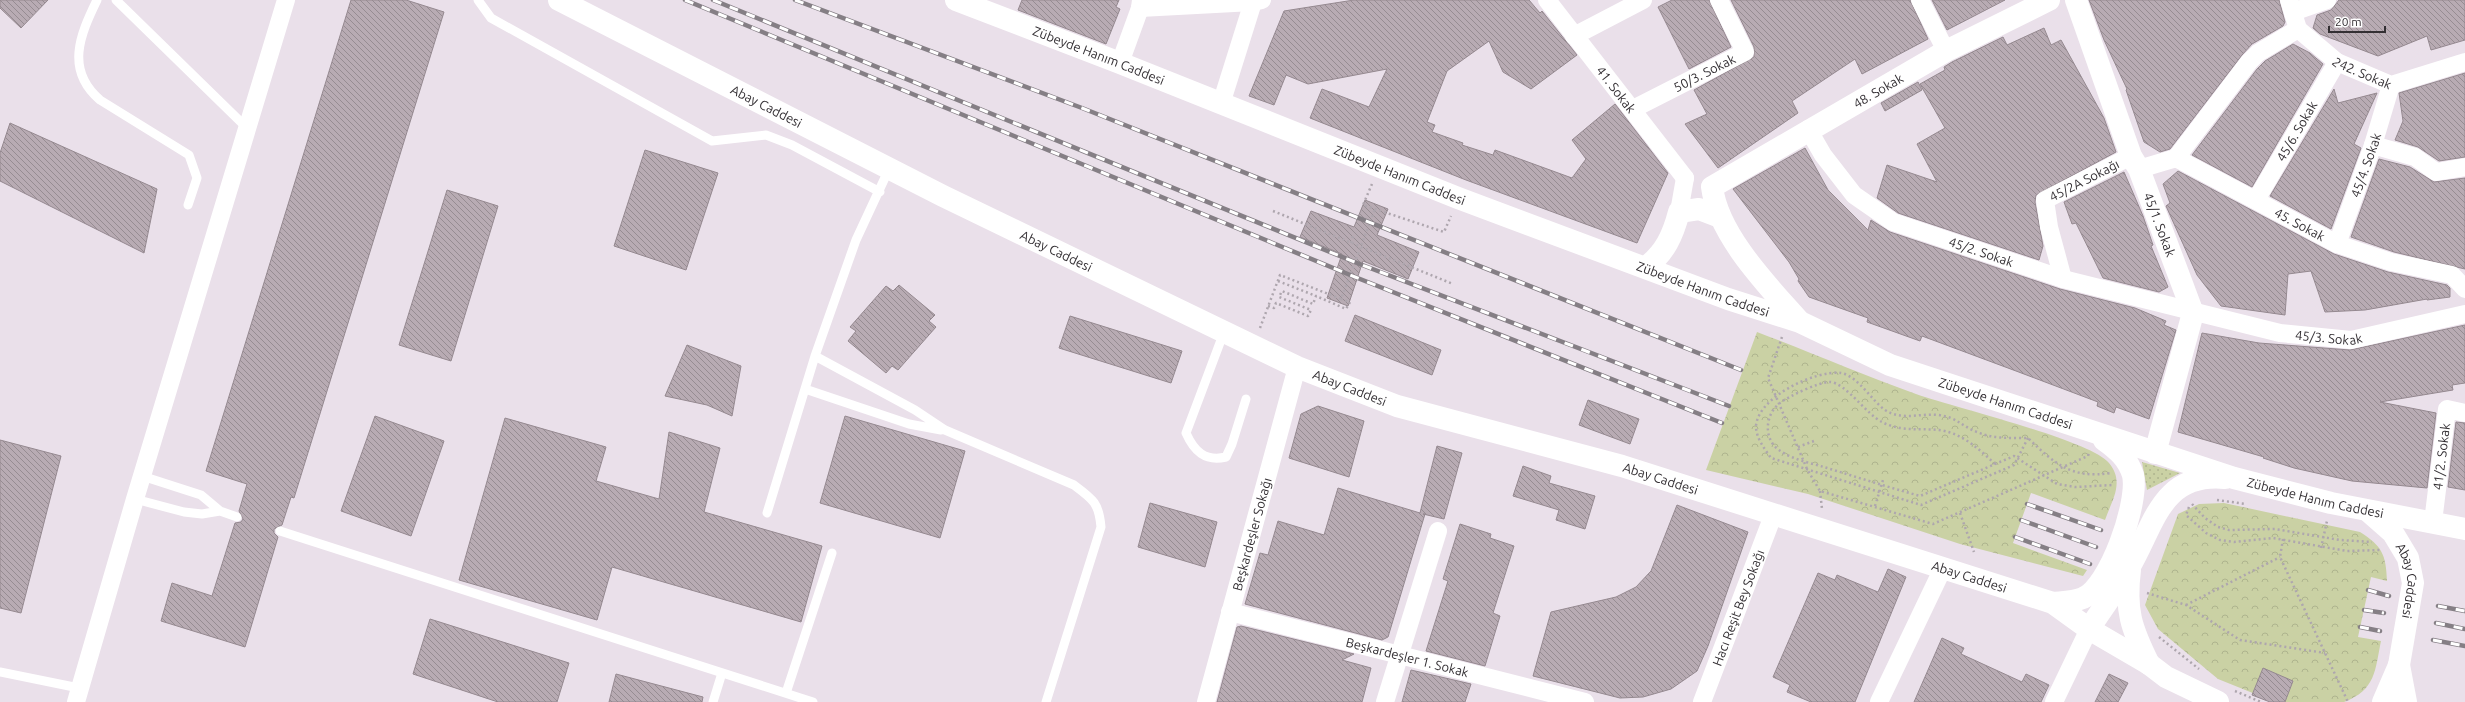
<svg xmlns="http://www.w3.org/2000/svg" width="2465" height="702" font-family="Ubuntu,sans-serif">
  <defs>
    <pattern id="grass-dots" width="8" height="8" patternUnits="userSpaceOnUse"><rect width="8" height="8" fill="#cad1a4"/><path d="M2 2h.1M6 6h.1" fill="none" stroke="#aeb48e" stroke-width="1.8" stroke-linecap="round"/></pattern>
    <pattern id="forest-crowns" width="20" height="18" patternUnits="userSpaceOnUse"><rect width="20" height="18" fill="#cad1a4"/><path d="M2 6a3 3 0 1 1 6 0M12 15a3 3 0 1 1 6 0" fill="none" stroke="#aeb48e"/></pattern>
    <pattern id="building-back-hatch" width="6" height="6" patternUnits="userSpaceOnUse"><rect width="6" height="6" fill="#b8abb3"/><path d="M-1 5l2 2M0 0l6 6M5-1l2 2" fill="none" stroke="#968c92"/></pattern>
  </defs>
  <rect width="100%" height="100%" fill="#eae0ea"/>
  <path fill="url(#grass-dots)" d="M2142,462L2180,473L2147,490Z"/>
  <path fill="url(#forest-crowns)" d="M1757,332C1810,352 1862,375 1916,394C1952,407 2090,440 2109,463C2125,482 2112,500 2105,520L2031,493L2013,543L2087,570L2083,576L1960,544L1808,494L1706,470Z
    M2224,503L2360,532C2382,546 2386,554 2387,581L2371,577L2358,637L2381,641C2375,670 2376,690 2344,702H2275L2218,679L2158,629L2145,605L2178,514L2199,504Z"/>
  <path fill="url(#building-back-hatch)" stroke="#958990" d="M0,0H48L21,28L0,8Z
    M351,0H406L444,12L294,498L291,497L282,525L274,529V533L278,537L245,647L161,621L172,583L212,596L235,523L241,522L243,519L239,511L247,484L206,471Z
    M1022,0H1119L1116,7L1120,9L1106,44L1018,10Z
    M1354,0H1529L1540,13L1542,11L1577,55L1531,89L1503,72L1489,41L1447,71L1427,122L1435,125L1432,132L1463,143L1462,145L1493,155L1495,150L1572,178L1586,159L1572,140L1615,104L1668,173L1637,243L1466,180L1310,118L1322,89L1369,107L1387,69L1308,84L1286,75L1274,105L1249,96L1284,11Z
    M1672,0H1709L1731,47L1689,69L1658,7Z
    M1731,0H1910L1928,39L1862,74L1855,59L1792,101L1798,113L1718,168L1685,124L1707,114L1694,90L1754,57V47Z
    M1932,0H2005L1947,30Z
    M2089,0H2279L2285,22L2283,26L2252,44L2242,55L2170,149L2160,152L2144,142L2126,90L2127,89L2104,40Z
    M2339,0H2465V40L2431,50L2427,36L2378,56L2320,34L2313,28L2317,15L2331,10Z
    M2044,28L2051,45L2061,40L2104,118L2116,152L2036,195L2035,202L2043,246L2039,260L1898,213L1877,198L1887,165L1937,182L1917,144L1945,128L1920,84L1945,70L1944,67L1952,62L2003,37L2007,45Z
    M2293,44L2310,53L2323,64L2252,187L2192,155L2257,69L2265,61Z
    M2465,73V157L2439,161L2418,147L2395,140L2403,121L2399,93Z
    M1918,82L1922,90L1885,111L1881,103Z
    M2334,89L2338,103L2377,93L2354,144L2361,148L2331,229L2270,196Z
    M10,123L157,189L144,253L0,181V153Z
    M1805,148L1828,190L1868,230L1871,220L1890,232L2060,289L2135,308L2166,321L2164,325L2176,330L2149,419L2116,407L2114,413L2097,406L2098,402L2016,371L1922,336L1920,341L1867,322L1868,318L1809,297L1798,281L1799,279L1789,262L1733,189Z
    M645,150L718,173L686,270L614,246Z
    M2379,159L2410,167L2434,182L2465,178V269L2394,252L2351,237Z
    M2178,171L2334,254L2388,272L2447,285L2450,288V297L2427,300V299L2365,310L2325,312L2311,271L2288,274L2285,315L2221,306L2197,275L2166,206L2170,203L2163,184Z
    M2124,172L2143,216L2153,245L2151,246L2168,287L2159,292L2103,278L2076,223L2072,224L2064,202Z
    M447,190L498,206L451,361L399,345Z
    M1365,200L1388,209L1377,235L1419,252L1408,279L1363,261L1348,306L1327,298L1342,254L1300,237L1311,211L1354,227Z
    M899,285L935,315L929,321L936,327L898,370L892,366L886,373L848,341L856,331L850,327L886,286L893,291Z
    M1355,315L1441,350L1432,375L1345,341Z
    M1070,316L1182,351L1171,383L1059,348Z
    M2465,325V383L2452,385L2453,390L2380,402L2436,413L2427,488L2352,481L2294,468L2263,458L2264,457L2178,432L2202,333L2259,343L2350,350Z
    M687,345L741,366L732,416L707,405L665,396Z
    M1588,400L1639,419L1630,444L1579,425Z
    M1318,406L1364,421L1349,477L1289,458L1301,414Z
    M375,416L444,441L411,536L341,511Z
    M845,416L965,451L940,538L820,503Z
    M505,418L606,447L596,481L659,499L669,432L720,448L704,512L822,546L801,622L612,567L597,620L459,580Z
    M2456,422L2465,423V490L2448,487Z
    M0,440L61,456L21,613L0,608Z
    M1437,446L1462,453L1444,519L1423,514H1425L1388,637L1382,640L1245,604L1260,553L1268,555L1278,521L1324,535L1338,488L1420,513Z
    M1523,466L1551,476L1549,483L1595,496L1585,529L1556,520L1559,510L1513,496Z
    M1150,503L1217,522L1205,567L1138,547Z
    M1677,505L1748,532L1708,646L1697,671L1671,689L1643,697L1620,698L1533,676L1551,612L1616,597L1636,587L1651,571Z
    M1460,524L1491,534L1490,538L1514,546L1493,613L1500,616L1485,666L1426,651L1448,581L1443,579Z
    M1888,569L1906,577L1855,702H1811L1787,692L1790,685L1773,677L1818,573L1835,580L1837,575L1878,592Z
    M430,619L569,663L557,702H498L413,674Z
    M1241,626L1354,654L1342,660L1371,668L1362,702H1217L1237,627Z
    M1942,638L1964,648L1961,654L2022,682L2026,674L2049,685L2041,702H1914Z
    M2263,668L2293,681L2285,702H2270L2252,695Z
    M1411,670L1471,684L1465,702H1402Z
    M616,674L703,697L702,702H609Z
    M2109,674L2128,683L2118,702H2095Z"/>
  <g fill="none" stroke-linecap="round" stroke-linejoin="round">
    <path stroke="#aea6ae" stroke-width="2.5" stroke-dasharray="2 3" stroke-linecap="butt" d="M1372,184L1363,205L1444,232L1451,216
      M1273,211L1453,284
      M1351,243L1353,235
      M1278,281L1316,296
      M1268,306L1274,308L1276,303L1308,316L1311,310L1279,297L1282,291L1313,304L1316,296L1346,309L1350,302L1341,299
      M1260,328L1280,275L1341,299L1375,209
      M1782,337L1768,378L1807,469L1820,491L1933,524L2088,456L2089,453
      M2028,438L2014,465L1921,505L1771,458C1764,448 1756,438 1756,426C1758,397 1815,370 1841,373C1858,376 1872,401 1885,410C1902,421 1920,413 1938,415C1957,417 1961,426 1977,432C1993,439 2010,438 2028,438C2055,464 2071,479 2111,473
      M1798,447L1814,441
      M1995,464C1979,449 1962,433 1939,430C1919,428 1901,432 1882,422C1866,414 1846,383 1830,382C1819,382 1789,396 1780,403C1765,414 1763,439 1779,450C1791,459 1810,463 1824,467C1856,477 1888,487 1920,496L2014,456L2057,484L2075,487L2113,485
      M1820,491L1822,509
      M2217,500L2246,504
      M2192,504L2205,518L2218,527L2229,530L2275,529L2340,540L2372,542
      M1875,506L1883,480
      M2189,507L2186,515L2206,533L2220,540L2234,542L2273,538L2347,551L2380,550
      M1960,513L1974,552
      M2283,539L2280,557L2348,702
      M2321,548L2327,521
      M2147,593L2186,605L2240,640L2325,653
      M2186,605L2280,557
      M2159,637L2199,669
      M2235,691L2261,702"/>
    <path stroke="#fff" stroke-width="9" d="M97,0C80,35 65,70 100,100L189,155L197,178L188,205
      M116,0L247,128
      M478,0L491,18L712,141L766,135L792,145L880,192
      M1224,332L1186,433C1194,451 1205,462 1226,457L1232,444L1246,399
      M815,356L915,410L945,430L1074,485C1093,499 1099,503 1101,527L1046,702
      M805,389L909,424L941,430
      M142,476L201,495L220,511
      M135,499L184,512L202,514L220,511L237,517
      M767,513L815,356L856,240L889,169
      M280,531L813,702
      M0,672L79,688
      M786,693L832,553
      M713,702L722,673"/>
    <g stroke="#fff" stroke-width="18">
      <path id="s1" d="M1547,0L1685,178"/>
      <path d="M1920,0L1946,51"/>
      <path id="s2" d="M2289,0L2298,29L2337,62L2391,85L2465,62"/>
      <path d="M1140,8L1253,2L1262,0"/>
      <path d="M2293,12L2327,0"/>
      <path d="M1574,36L1643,0"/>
      <path d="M1120,63L1140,8L1141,0"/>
      <path d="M1221,104L1253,2"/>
      <path id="s3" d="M1633,109L1745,52L1719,0"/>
      <path id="s4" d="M1808,129L1823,155L1854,195L1893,222L2063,279L2280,333L2351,340L2465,314"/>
      <path d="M2373,145L2415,157L2436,172L2465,167"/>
      <path d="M2176,158L2249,62L2258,53L2298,29"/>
      <path id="s5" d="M2139,169L2176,158L2337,244L2391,262L2452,275L2465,289"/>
      <path id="s6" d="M2256,200L2337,62"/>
      <path d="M1679,212L1685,178"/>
      <path id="s7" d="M2337,244L2373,145L2391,85"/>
      <path id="s8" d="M2063,279L2049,227L2045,200L2131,156"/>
      <path id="s9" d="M2433,522L2447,409L2465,413"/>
      <path id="s10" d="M1230,612L1585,702"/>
      <path d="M76,702L135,499L286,0"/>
      <path id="s11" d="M1206,702L1297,367"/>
      <path d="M1385,702L1438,531"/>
      <path id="s12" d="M1702,702L1774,513"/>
      <path d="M1879,702L1943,568"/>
      <path d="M2054,702L2089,629"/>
    </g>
    <g stroke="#fff" stroke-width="22">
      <path id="s13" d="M559,0L943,196L1297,367L1397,406L1622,466L2053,603L2089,629L2149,664L2166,677L2218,702"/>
      <path id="s14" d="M956,0L1120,63L1458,198L1728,299L1800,322L1890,365L2234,478L2331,503L2465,529"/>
      <path id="s15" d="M2076,0L2131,156L2139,169L2193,313L2155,453"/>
      <path d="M1646,267C1665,253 1673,235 1679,212L1699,209L1720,217"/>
      <path id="s16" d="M1799,321C1768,286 1718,235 1712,187L1946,51L2049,0"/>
      <path id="s17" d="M2368,511L2393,533L2408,558L2413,583L2399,665L2383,702"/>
      <path d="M2130,570C2125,610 2131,628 2149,664"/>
      <path d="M2053,603C2062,602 2074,602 2083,598C2110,587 2139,502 2133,475C2128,459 2118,450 2104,440"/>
      <path d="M2089,629C2102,609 2117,589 2129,568C2154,527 2160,472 2225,478"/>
      <path d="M2399,665L2406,702"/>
    </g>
    <g stroke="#857f85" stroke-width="4.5">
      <path id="rail" d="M685,0L1355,277L1722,423
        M713,0L1357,263L1729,406
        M795,0L1082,108L1741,370
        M2027,504L2101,530
        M2021,520L2096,547
        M2015,537L2090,564
        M2368,590L2389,596
        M2438,606L2465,611
        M2364,610L2384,613
        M2436,623L2465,629
        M2360,627L2380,631
        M2433,640L2465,646"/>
    </g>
    <use href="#rail" stroke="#fff" stroke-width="3" stroke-dasharray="9" stroke-linecap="butt"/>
  </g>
  <g text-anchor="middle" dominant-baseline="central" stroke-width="3.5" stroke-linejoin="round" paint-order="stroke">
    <g font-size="13" fill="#332f33" stroke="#fff">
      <text stroke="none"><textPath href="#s14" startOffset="153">Zübeyde Hanım Caddesi</textPath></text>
      <text stroke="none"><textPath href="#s2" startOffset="109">242. Sokak</textPath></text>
      <text stroke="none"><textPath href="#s3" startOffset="80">50/3. Sokak</textPath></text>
      <text stroke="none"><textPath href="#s1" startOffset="113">41. Sokak</textPath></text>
      <text stroke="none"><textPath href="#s16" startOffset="354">48. Sokak</textPath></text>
      <text stroke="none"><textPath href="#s13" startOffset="233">Abay Caddesi</textPath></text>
      <text stroke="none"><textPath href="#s6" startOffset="80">45/6. Sokak</textPath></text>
      <text stroke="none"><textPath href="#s7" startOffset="84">45/4. Sokak</textPath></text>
      <text stroke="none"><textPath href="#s14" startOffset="477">Zübeyde Hanım Caddesi</textPath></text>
      <text stroke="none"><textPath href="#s8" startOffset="125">45/2A Sokağı</textPath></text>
      <text stroke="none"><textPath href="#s15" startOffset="240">45/1. Sokak</textPath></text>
      <text stroke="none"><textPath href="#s5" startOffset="179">45. Sokak</textPath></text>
      <text stroke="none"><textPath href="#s13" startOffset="557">Abay Caddesi</textPath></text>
      <text stroke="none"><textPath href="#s4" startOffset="221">45/2. Sokak</textPath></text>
      <text stroke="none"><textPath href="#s14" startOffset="801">Zübeyde Hanım Caddesi</textPath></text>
      <text stroke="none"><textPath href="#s4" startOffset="580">45/3. Sokak</textPath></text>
      <text stroke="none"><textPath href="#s13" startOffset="881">Abay Caddesi</textPath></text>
      <text stroke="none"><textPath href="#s14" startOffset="1125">Zübeyde Hanım Caddesi</textPath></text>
      <text stroke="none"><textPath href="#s9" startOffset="66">41/2. Sokak</textPath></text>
      <text stroke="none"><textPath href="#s13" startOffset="1205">Abay Caddesi</textPath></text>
      <text stroke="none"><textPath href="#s14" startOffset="1449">Zübeyde Hanım Caddesi</textPath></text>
      <text stroke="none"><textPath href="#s11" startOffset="174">Beşkardeşler Sokağı</textPath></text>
      <text stroke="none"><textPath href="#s13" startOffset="1529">Abay Caddesi</textPath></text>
      <text stroke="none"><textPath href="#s17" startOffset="85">Abay Caddesi</textPath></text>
      <text stroke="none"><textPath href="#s12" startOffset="101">Hacı Reşit Bey Sokağı</textPath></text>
      <text stroke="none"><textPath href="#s10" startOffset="183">Beşkardeşler 1. Sokak</textPath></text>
    </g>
  </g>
  <path d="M2329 26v6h56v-6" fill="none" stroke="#332f33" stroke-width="2"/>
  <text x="2335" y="26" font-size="12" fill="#332f33" stroke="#ffffff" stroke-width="3" paint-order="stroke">20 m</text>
</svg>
